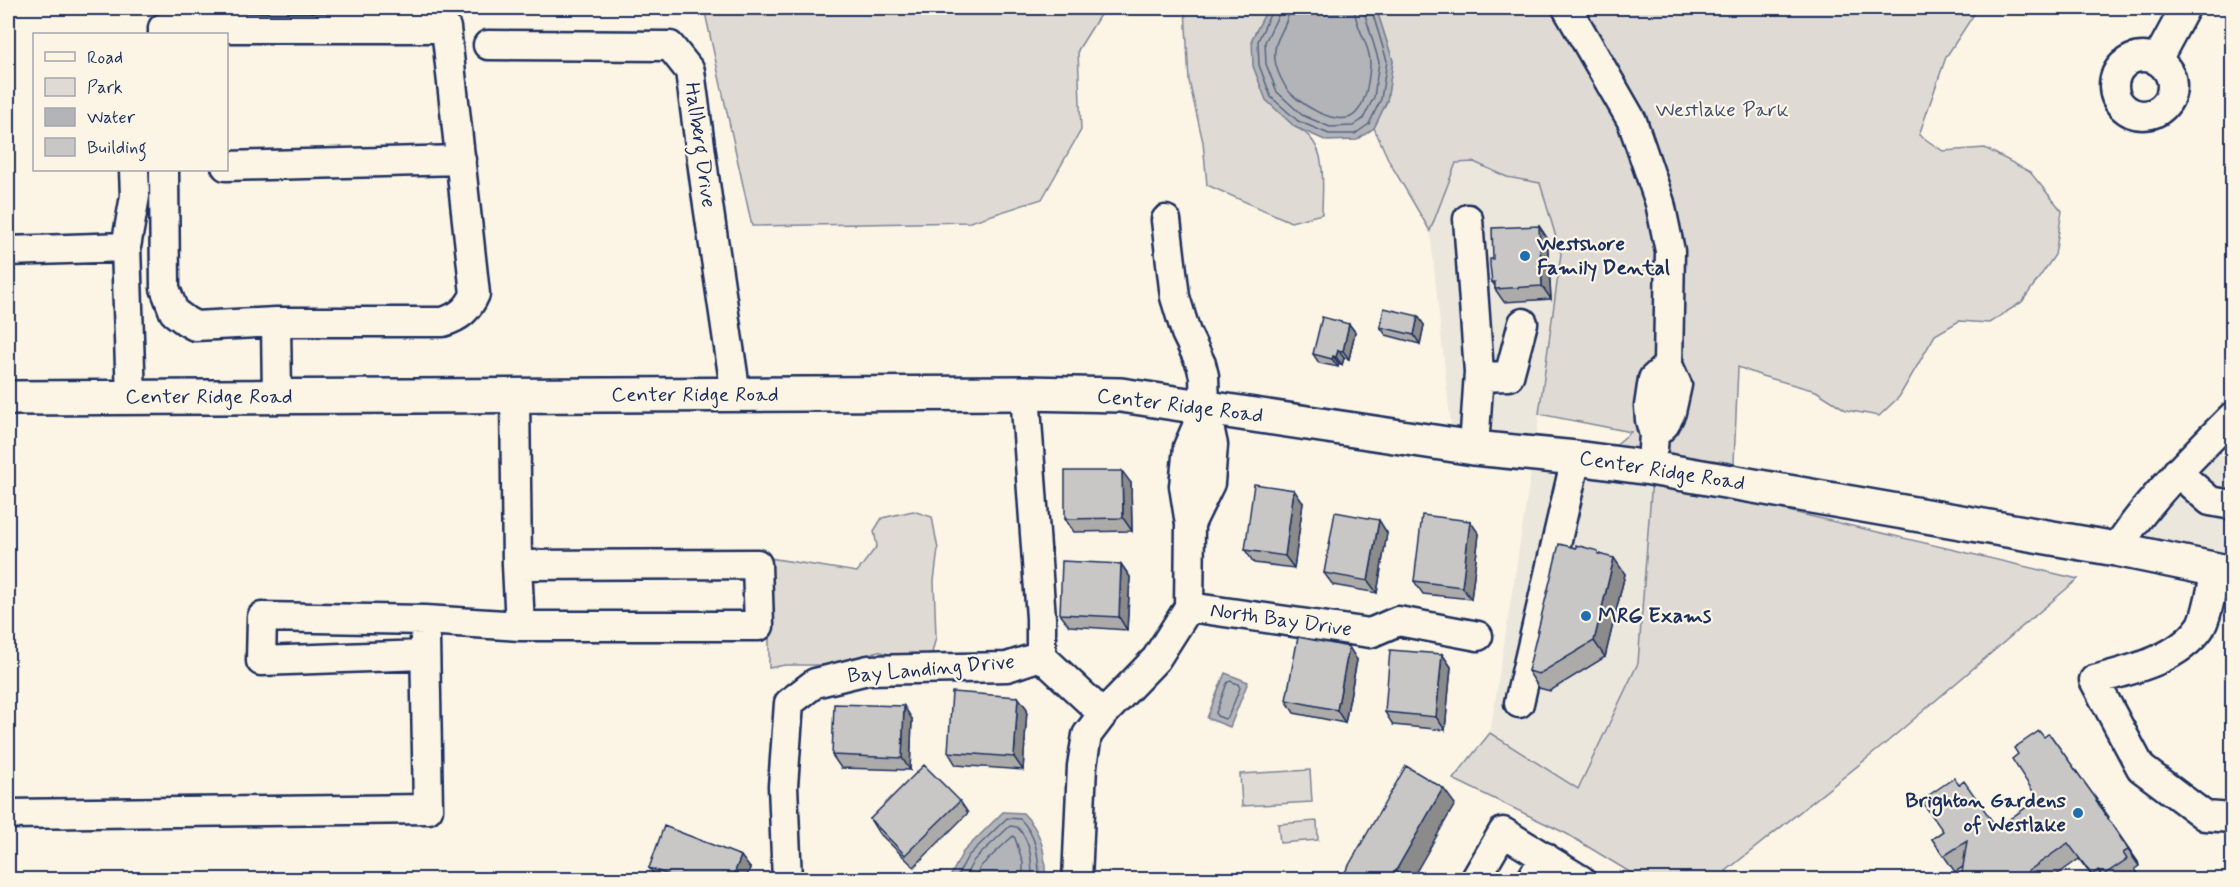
<svg xmlns="http://www.w3.org/2000/svg" width="2240" height="887" font-family="Mynerve,sans-serif">
  <rect width="100%" height="100%" fill="#fcf5e5"/>
  <filter id="ink" filterUnits="userSpaceOnUse"><feTurbulence type="fractalNoise" baseFrequency=".0167" numOctaves="2"/><feDisplacementMap in="SourceGraphic" scale="12" xChannelSelector="R" yChannelSelector="G"/><feConvolveMatrix kernelMatrix="1 2 1 2 8 2 1 2 1" color-interpolation-filters="sRGB"/></filter>
  <g filter="url(#ink)">
    <path fill="#ece7dc" d="M1474,162L1507,177L1540,183L1561,254L1536,438L1452,437L1430,231L1456,163Z
      M2190,444L2232,459V567L2117,532Z
      M1533,459L1652,479L1638,663L1578,790L1490,733Z"/>
    <path fill="#dfdbd4" stroke="#7d8599" stroke-width="1.5" d="M704,8H1114L1103,10L1078,50L1081,130L1042,199L970,222L752,226Z
      M1185,8H1268L1252,39L1295,127C1330,142 1322,183 1322,214L1291,222L1207,185L1203,142L1189,81Z
      M1376,8H1978L1946,57L1919,135L1943,151L1985,148L2030,172L2062,211L2055,255L2022,302L1989,323L1959,321L1935,335L1899,397L1879,416L1846,410L1816,391L1762,376L1738,367L1734,463L1613,447L1631,432L1539,414L1561,254L1540,183L1507,177L1474,162L1456,163L1430,231L1390,163L1374,128L1387,101L1393,61Z
      M1652,479L2078,579L1880,748L1726,871L1738,879H1641L1567,834L1453,779L1490,733L1578,789L1638,663Z
      M913,511L932,517L938,549L934,581L936,637L930,661L909,660L878,651L838,665H785L769,668V558L857,572L877,546L874,531L882,518Z
      M1310,770L1312,802L1242,806L1240,774Z
      M1317,821L1318,840L1280,843L1278,824Z"/>
    <path fill="#b2b4b8" stroke="#767f94" stroke-width="1.5" d="M1268,8H1376L1393,61L1387,101L1374,128L1357,140L1327,141L1295,127L1266,100L1253,66L1252,39Z
      M1225,673L1248,682L1230,727L1207,718Z
      M1003,812L1023,813C1042,832 1046,853 1045,879H949L963,852Z"/>
    <g fill="none" stroke-linecap="round" stroke-linejoin="round">
      <path stroke="#576482" stroke-width="1.5" d="M1273,8L1258,41L1259,65L1271,97L1298,121L1329,134H1355L1369,124L1381,99L1387,61L1371,8
        M1280,8L1279,14L1265,42L1266,64L1277,92L1302,115L1330,127L1353,126L1363,119L1374,97L1379,62L1363,8
        M1289,8C1289,28 1272,37 1275,60C1276,68 1281,79 1285,86C1293,101 1340,131 1356,113C1366,102 1369,80 1370,65C1371,46 1355,27 1354,8
        M1230,681L1238,684L1240,688L1228,717L1225,719L1217,716L1216,713L1227,683Z
        M955,880L968,856L1007,818L1020,819C1037,835 1039,858 1039,880
        M963,880L974,860L1010,826L1017,827C1031,840 1032,862 1032,880
        M973,880L981,866L1013,836L1015,838L1023,863V880"/>
      <g stroke="#1b2f5e" stroke-width="33">
        <path id="minor" d="M1567,8L1632,121L1660,203L1670,251L1668,365L1677,385L1671,412L1665,424L1654,435
          M163,34V28H446L475,294C468,310 459,317 443,322H276L195,326L186,321L174,312L165,288L164,170
          M488,45L670,46L690,71L707,198L736,395
          M2114 86a29 29 0 1 1 58 0a29 29 0 1 1-58 0Z
          M2157,60L2185,8
          M226,166L461,160
          M1468,219L1479,372L1474,448
          M1166,220L1175,297L1186,333L1201,364L1204,376L1205,408L1213,445L1210,483L1190,524
          M126,247L135,196L134,170
          M8,251L126,247L131,398
          M276,322L277,397
          M1479,377L1509,376L1523,323
          M1653,448L1654,435L1650,420L1649,406L1653,379L1668,365
          M2177,472L2210,501L2232,505
          M2116,549C2149,499 2191,458 2232,417
          M517,565L757,564L759,626H520
          M2216,570C2213,583 2207,619 2200,628C2177,660 2131,670 2094,680L2141,768L2205,816L2232,818
          M1189,607L1370,633L1398,621L1478,636
          M424,655L261,661L262,617L425,620L520,626L517,565L515,396
          M1041,656L1103,714
          M1519,703L1576,458
          M8,814L428,809L425,638
          M787,880L783,786L789,703L815,683L868,670L1007,667L1041,656V618L1025,393
          M1077,880L1082,766L1087,735L1103,714L1156,659L1189,607L1190,524L1184,486L1188,447L1205,408
          M1475,880L1503,832L1581,880
          M1531,880L1545,857"/>
      </g>
      <g stroke="#1b2f5e" stroke-width="38">
        <path id="major" d="M8,398L1025,393L1121,395L1474,448L1576,458L1650,468L2116,549L2232,573"/>
      </g>
      <use href="#minor" stroke="#fcf5e5" stroke-width="28"/>
      <use href="#major" stroke="#fcf5e5" stroke-width="33"/>
    </g>
    <path fill="#acabaa" stroke="#1b2f5e" stroke-width="1.5" d="M501,8H632L504,11Z
      M1539,226L1547,238L1551,299L1504,302L1495,289V286L1492,282Z
      M1349,324L1355,332L1349,359L1344,358L1342,365L1339,364L1338,367L1319,363L1313,354Z
      M1424,325L1420,344L1386,335L1380,327Z
      M1131,483L1132,531L1074,532L1065,519Z
      M1303,503L1294,568L1254,563L1245,550Z
      M1387,533L1377,593L1333,585L1324,573Z
      M1479,534L1471,599L1423,594L1414,581Z
      M1601,554L1625,574L1605,657L1550,691L1539,688L1528,671Z
      M1121,564L1130,577L1127,630L1069,626L1060,614Z
      M1442,654L1451,667L1445,730L1393,725L1385,712Z
      M1357,660L1345,723L1294,713L1286,700Z
      M1018,697L1027,709L1023,770L956,765L948,752Z
      M912,719L910,770L841,768L832,755Z
      M2051,736L2109,817L2107,818L2138,862L2139,866L2135,869L2139,875L2133,879H2094L2079,859L2051,879H1967L1963,867L1955,872L1932,839L1943,831L1959,785L1997,828L2038,799L2044,737Z
      M960,801L968,813L914,867L878,832L870,819Z
      M649,868H750L746,879H657Z"/>
    <path fill="#8c8b8b" stroke="#1b2f5e" stroke-width="1.5" d="M1539,226L1547,238L1551,299L1542,286Z
      M1418,316L1424,325L1420,344L1414,335Z
      M1349,324L1355,332L1349,359L1343,351Z
      M1338,350L1344,358L1342,365L1336,357Z
      M1333,356L1339,364L1338,367L1332,359Z
      M1122,471L1131,483L1132,531L1123,518Z
      M1294,490L1303,503L1294,568L1285,556Z
      M1379,520L1387,533L1377,593L1368,581Z
      M1470,521L1479,534L1471,599L1462,587Z
      M1614,558L1625,574L1605,657L1594,641Z
      M1121,564L1130,577L1127,630L1119,617Z
      M1349,647L1357,660L1345,723L1337,710Z
      M1442,654L1451,667L1445,730L1436,717Z
      M1018,697L1027,709L1023,770L1014,757Z
      M904,706L912,719L910,770L902,758Z
      M1443,788L1455,804L1412,879H1391Z
      M2096,801L2138,862L2139,866L2128,850Z
      M741,856L750,868L746,879H732Z"/>
    <path fill="#c8c7c6" stroke="#1b2f5e" stroke-width="1.5" d="M1539,226L1542,286L1495,289V282H1492L1490,265V259H1493L1492,228Z
      M1384,308L1418,316L1414,335L1380,327Z
      M1322,317L1349,324L1343,351L1338,350L1336,357L1333,356L1332,359L1313,354Z
      M1065,471H1122L1123,518L1065,519Z
      M1254,484L1294,490L1285,556L1245,550Z
      M1335,512L1379,520L1368,581L1324,573Z
      M1422,515L1470,521L1462,587L1414,581Z
      M1559,544L1576,548V545L1598,551V554L1614,558L1594,641L1539,674L1528,671Z
      M1062,561L1121,564L1119,617L1060,614Z
      M1298,637L1349,647L1337,710L1286,700Z
      M1390,650L1442,654L1436,717L1385,712Z
      M952,692L1018,697L1014,757L948,752Z
      M834,704L904,706L902,758L832,755Z
      M2039,731L2044,737L2048,734L2051,736L2097,800L2096,801L2126,846L2128,850L2123,853L2127,859L2102,876L2098,870L2092,875L2068,843L2027,872L2032,879H1967L1962,873L1967,841L1944,856L1932,839L1943,831L1923,803L1931,797L1929,795L1954,778L1959,785L1964,781L1997,828L2038,799L2012,759L2018,754L2014,748Z
      M924,765L960,801L905,855L870,819Z
      M1406,766L1443,788L1391,879H1341Z
      M664,826L741,856L732,879H680L649,868Z"/>
  </g>
  <g fill="#1f6fb2" stroke="#fcf5e5" stroke-width="2">
    <circle cx="1525" cy="256" r="6"/>
    <circle cx="1586" cy="616" r="6"/>
    <circle cx="2078" cy="813" r="6"/>
  </g>
  <g text-anchor="middle" dominant-baseline="central" stroke-width="4.5" stroke-linejoin="round" paint-order="stroke">
    <g font-size="21" fill="#425176" stroke="#fcf5e5">
      <text x="1722" y="110">Westlake Park</text>
    </g>
    <g font-size="21" fill="#1b2f5e" stroke="#fcf5e5">
      <text transform="translate(700 145) rotate(82)">Hallberg Drive</text>
      <text x="695" y="395">Center Ridge Road</text>
      <text x="209" y="397">Center Ridge Road</text>
      <text transform="translate(1180 406) rotate(7)">Center Ridge Road</text>
      <text transform="translate(1662 471) rotate(9)">Center Ridge Road</text>
      <text transform="translate(1281 620) rotate(8)">North Bay Drive</text>
      <text transform="translate(931 669) rotate(-5)">Bay Landing Drive</text>
    </g>
    <g font-size="21" font-weight="bold" fill="#1b2f5e" stroke="#fcf5e5" text-anchor="start">
      <text x="1537" y="244">Westshore<tspan x="1537" dy="24">Family Dental</tspan></text>
      <text x="1598" y="616">MRG Exams</text>
      <text x="2066" y="801" text-anchor="end">Brighton Gardens<tspan x="2066" dy="24">of Westlake</tspan></text>
    </g>
  </g>
  <rect width="2240" height="887" fill="none" stroke="#fcf5e5" stroke-width="30"/>
  <rect x="15" y="15" width="2210" height="857" fill="none" stroke="#1b2f5e" stroke-width="2" filter="url(#ink)"/>
  <rect x="33" y="33" width="195" height="138" fill="#fcf5e5" stroke="#a2a6af" stroke-width="1.5"/>
  <rect x="45" y="52" width="30" height="9" fill="#fcf5e5" stroke="#a2a6af" stroke-width="1.5"/>
  <text x="87" y="63" font-size="18" fill="#1b2f5e">Road</text>
  <rect x="45" y="78" width="30" height="18" fill="#dfdbd4" stroke="#a2a6af" stroke-width="1.5"/>
  <text x="87" y="93" font-size="18" fill="#1b2f5e">Park</text>
  <rect x="45" y="108" width="30" height="18" fill="#b2b4b8" stroke="#a2a6af" stroke-width="1.5"/>
  <text x="87" y="123" font-size="18" fill="#1b2f5e">Water</text>
  <rect x="45" y="138" width="30" height="18" fill="#c8c7c6" stroke="#a2a6af" stroke-width="1.5"/>
  <text x="87" y="153" font-size="18" fill="#1b2f5e">Building</text>
</svg>
